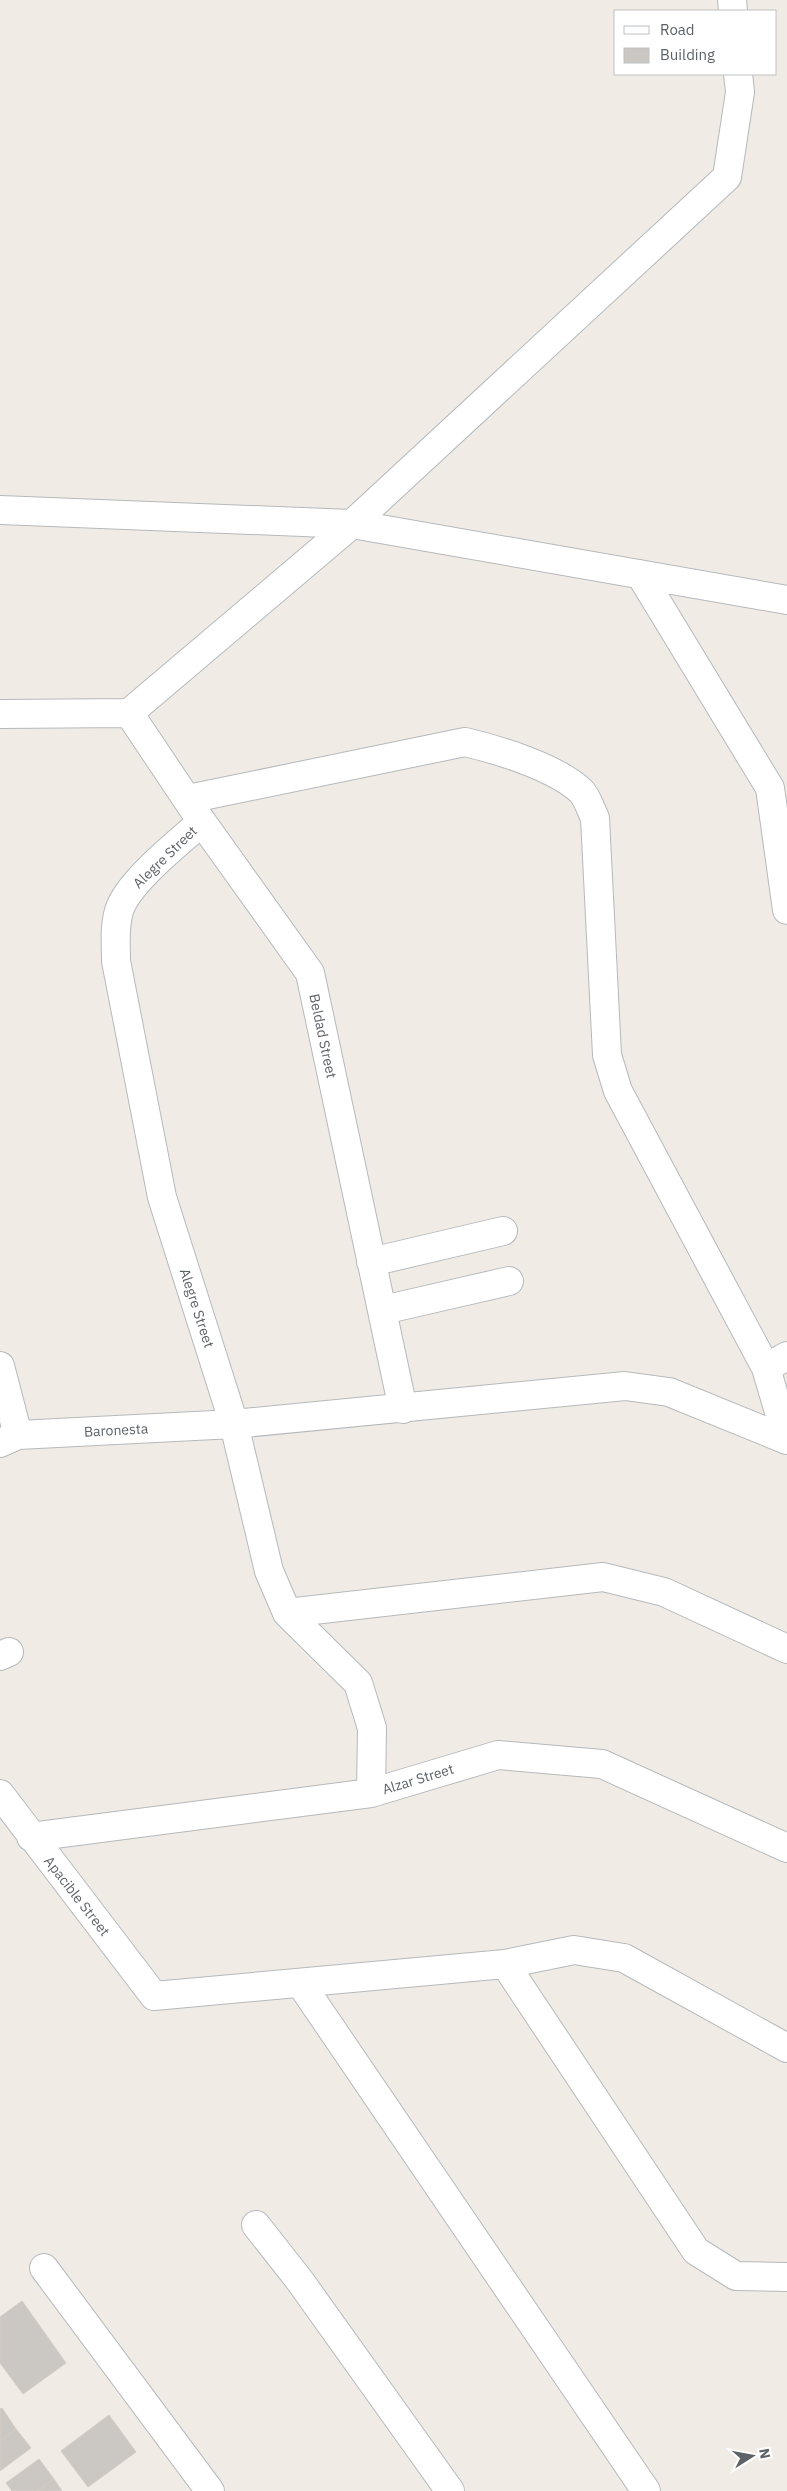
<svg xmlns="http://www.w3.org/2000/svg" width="787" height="2491" font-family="'IBM Plex Sans',sans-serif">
  <rect width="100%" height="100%" fill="#f0ece5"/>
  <path fill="#cbc7c2" stroke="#d5cdc3" d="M22,2301L66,2363L23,2394L0,2363V2317Z
    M2,2408L16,2429L0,2441V2409Z
    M109,2415L136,2452L88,2487L61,2451Z
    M16,2429L31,2448L0,2471V2441Z
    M39,2459L54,2479L37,2491H12L6,2483Z
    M54,2479L62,2491H37Z"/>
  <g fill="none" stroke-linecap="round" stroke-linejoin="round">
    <g stroke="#b5b9bc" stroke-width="30">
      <path id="street" d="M732,0L733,11
        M0,510L352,524L787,600
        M640,574L770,788L787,910
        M129,713L202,822L310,973L403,1409
        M0,714L129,713L352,524L727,177L740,92L738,74
        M188,799L465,742C499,750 555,767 581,791C587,797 591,810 595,818L607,1055L618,1091L766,1368L787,1439
        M202,822C179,842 127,883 119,911C114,927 116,944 116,961L162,1197L234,1424L269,1571L287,1613L358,1683L372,1728L371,1793
        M371,1262L503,1231
        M383,1310L509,1281
        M0,1366L18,1435
        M766,1368L787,1356
        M0,1443L18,1435L234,1424L625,1386L669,1392L787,1440
        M287,1613L603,1577L664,1592L787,1649
        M0,1656L9,1652
        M0,1794L154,1996L505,1964L574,1950L624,1958L787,2048
        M31,1837L371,1793L498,1755L602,1764L787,1848
        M505,1964L696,2251L736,2276L787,2277
        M301,1984L646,2491
        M256,2225L300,2281L450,2491
        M44,2268L210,2491"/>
    </g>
    <use href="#street" stroke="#fff" stroke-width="28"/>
  </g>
  <g text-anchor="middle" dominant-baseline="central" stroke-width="4" stroke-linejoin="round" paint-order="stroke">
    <g font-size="14" fill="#5d6266" stroke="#fff">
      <text transform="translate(165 857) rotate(-44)">Alegre Street</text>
      <text transform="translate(323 1036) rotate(78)">Beldad Street</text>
      <text transform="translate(197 1308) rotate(72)">Alegre Street</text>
      <text transform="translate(116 1430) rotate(-3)">Baronesta</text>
      <text transform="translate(418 1779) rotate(-17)">Alzar Street</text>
      <text transform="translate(77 1896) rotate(52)">Apacible Street</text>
    </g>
  </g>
  <rect x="614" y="10" width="162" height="65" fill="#ffffff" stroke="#bec0c2"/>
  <rect x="624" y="26" width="25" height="8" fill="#ffffff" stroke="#bec0c2"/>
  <text x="660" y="35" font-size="15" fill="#5d6266">Road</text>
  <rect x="624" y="48" width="25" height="15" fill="#cbc7c2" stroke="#bec0c2"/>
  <text x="660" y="60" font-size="15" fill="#5d6266">Building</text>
  <g transform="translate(752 2456) rotate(79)" stroke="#ffffff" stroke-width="4" paint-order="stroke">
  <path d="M0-4L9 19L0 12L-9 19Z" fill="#5d6266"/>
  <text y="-8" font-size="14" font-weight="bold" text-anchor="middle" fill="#5d6266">N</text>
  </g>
</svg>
